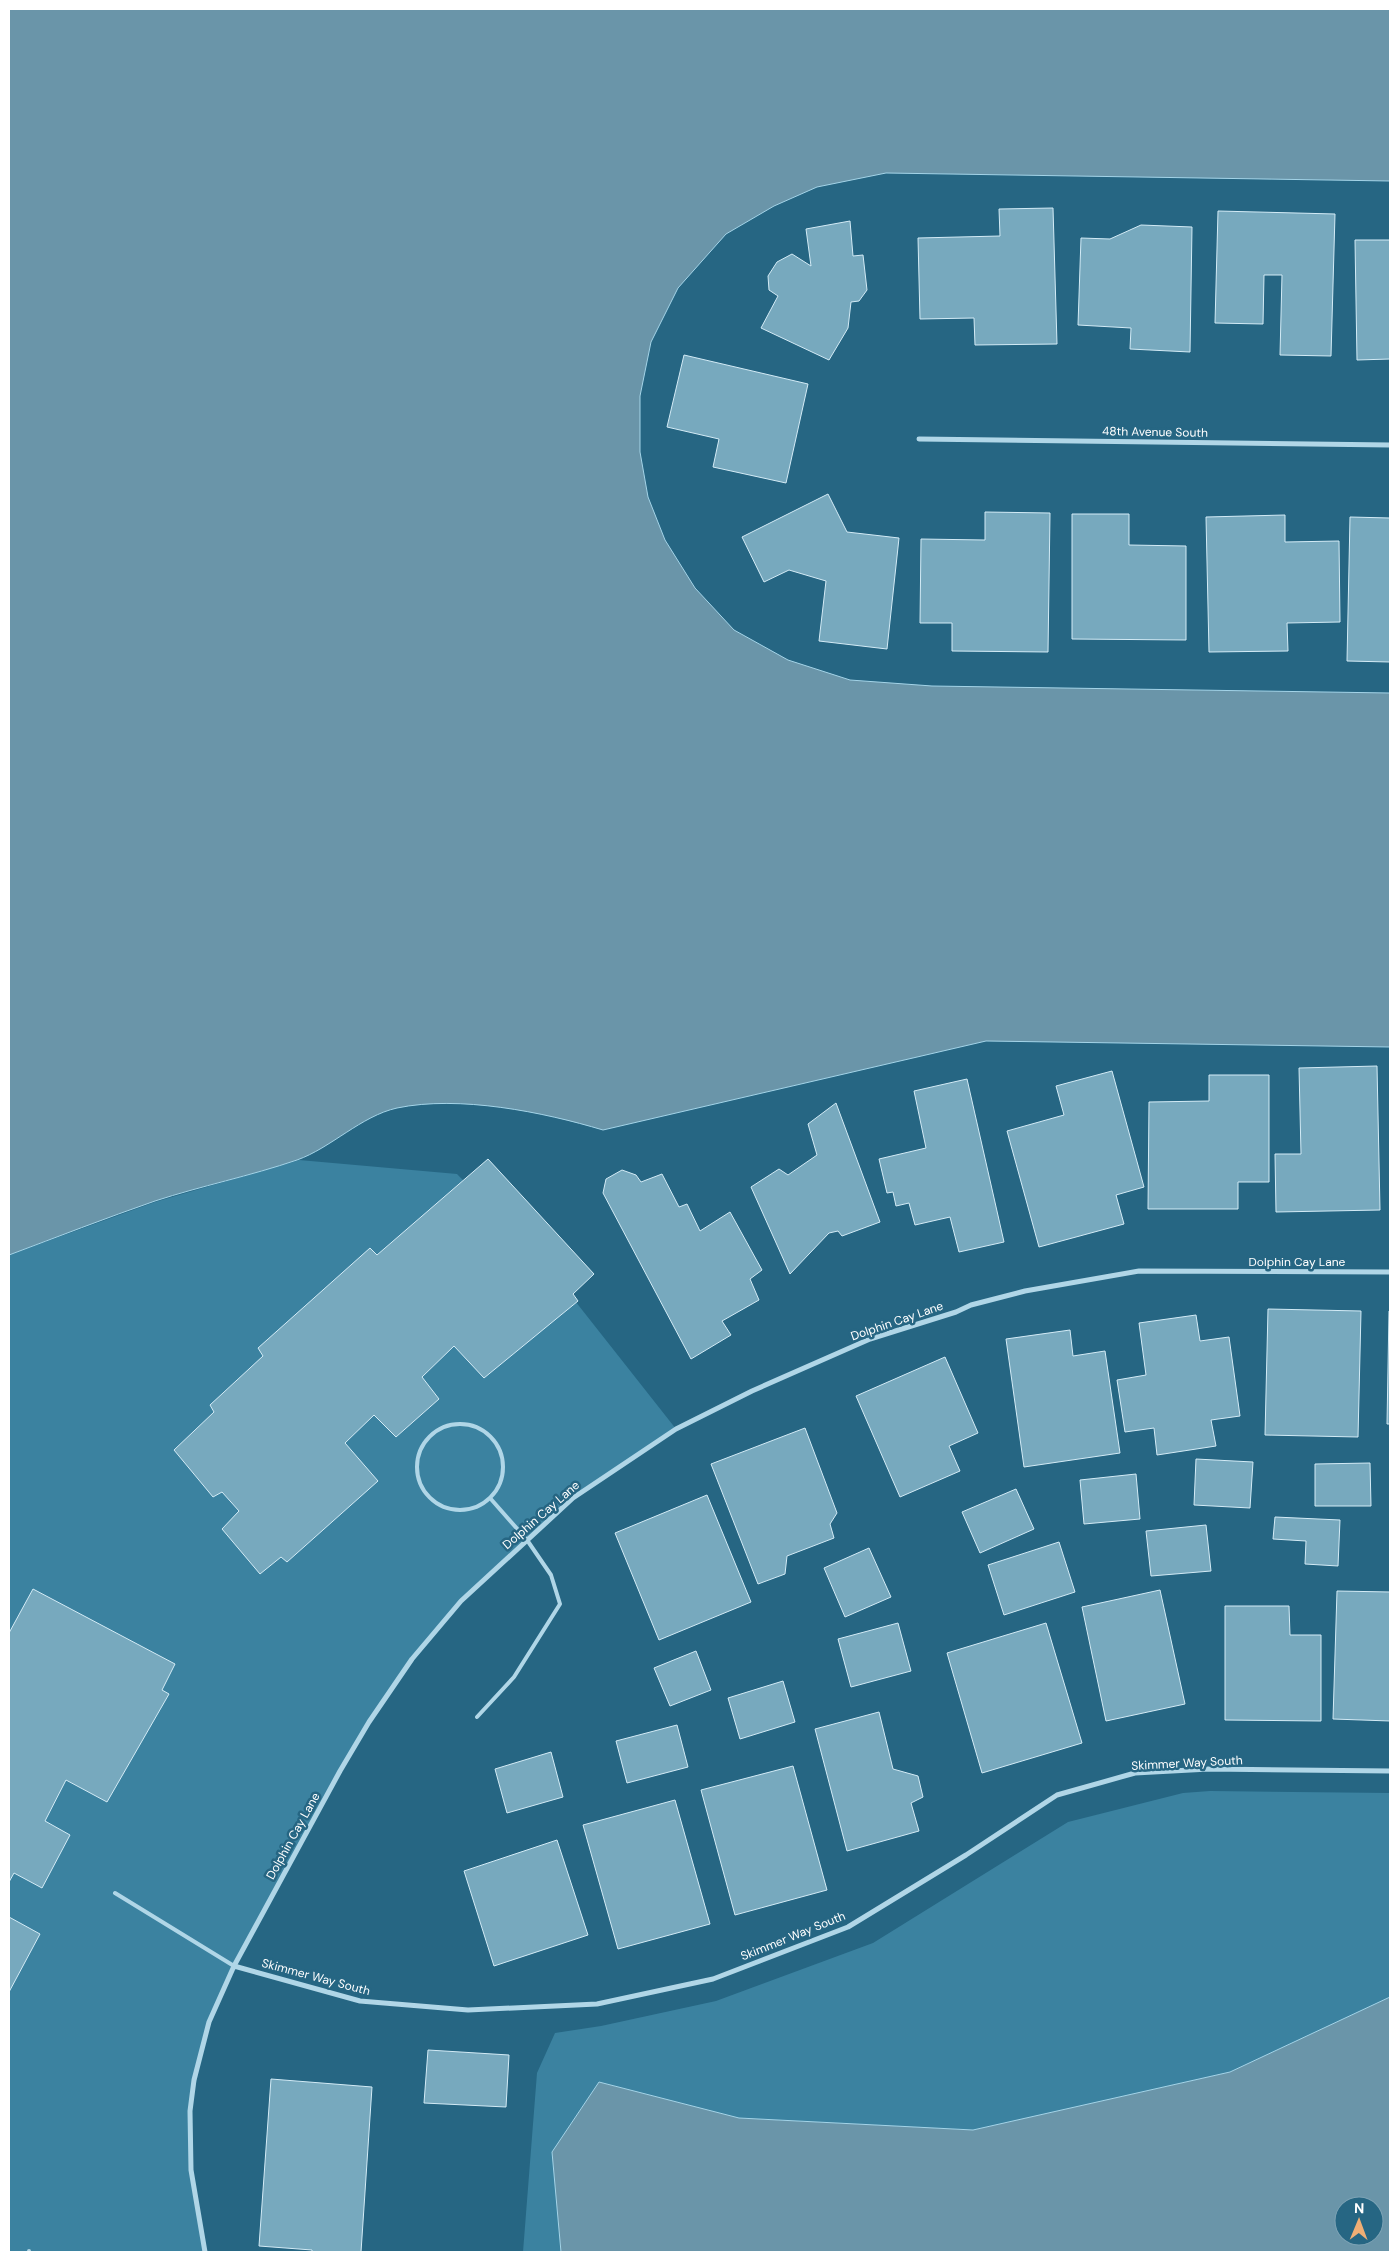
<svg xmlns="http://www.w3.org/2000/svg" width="1399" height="2261" font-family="'DM Sans',sans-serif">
  <rect width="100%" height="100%" fill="#266683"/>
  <path fill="#3b82a0" d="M299,1160L457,1174L553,1273L676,1429L573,1498L461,1601L412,1659L369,1722L234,1966L209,2022L190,2111L191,2170L205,2252H9V1255L155,1202Z
    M1210,1791L1390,1793V1997L1230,2072L973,2130L739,2118L599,2082L552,2152L561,2252H523L537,2073L555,2033L601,2026L716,2001L873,1943L1068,1822L1183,1793Z"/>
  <path fill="#6a95a9" stroke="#a4d4e8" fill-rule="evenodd" d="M9,9H1390V181L886,173L817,187L774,206L726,234L678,288L651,342L640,396V452L648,497L665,540L695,588L734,630L788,660L850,680L932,686L1390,693V1047L986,1041L603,1130C543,1112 459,1095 397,1108C361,1116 331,1148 297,1160C250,1176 201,1186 155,1201C106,1218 57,1237 9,1255Z
    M1390,1997V2252H561L552,2152L599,2082L739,2118L973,2130L1230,2072ZM1344,2206H1374V2236H1344Z"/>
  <path fill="#77a9be" stroke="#d3ebf6" d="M1053,208L1057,344L975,345L974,318L920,319L918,238L1000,236L999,209Z
    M1218,211L1335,214L1331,356L1280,355L1282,275H1264L1263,324L1215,323Z
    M850,221L853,256L863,255L867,290L859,301L851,302L848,328L829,360L761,328L778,296L769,290L768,276L777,262L792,254L811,266L806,229Z
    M1141,225L1192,227L1190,352L1130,349L1131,328L1078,325L1081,238L1110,239Z
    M1355,240H1390V359L1357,360Z
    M684,355L808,384L786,483L713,467L719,439L667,427Z
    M828,494L847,532L899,538L887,649L819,641L826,581L789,570L764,582L742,537Z
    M985,512L1050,513L1048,652L952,651V623H920L921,539L985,540Z
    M1072,514H1129V545L1186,546V640L1072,639Z
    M1285,515V542L1339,541L1340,622L1287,623L1288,651L1209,652L1206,517Z
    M1350,517L1390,518V662L1347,661Z
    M1377,1066L1380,1210L1276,1212L1275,1154H1301L1299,1068Z
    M1112,1071L1144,1187L1116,1195L1124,1224L1039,1247L1007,1131L1064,1115L1056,1086Z
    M1209,1075H1269V1182H1238V1209H1148L1149,1102L1209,1101Z
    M967,1079L1004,1242L959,1252L950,1217L915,1225L909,1203L896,1206L893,1192L887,1193L879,1159L926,1148L914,1091Z
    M836,1103L880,1222L842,1236L838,1231L829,1233L790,1274L751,1187L779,1169L788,1175L817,1155L808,1124Z
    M488,1159L594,1274L573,1294L578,1301L484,1378L454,1346L422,1377L439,1399L396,1437L374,1415L345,1443L378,1481L287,1562L281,1557L260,1574L222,1529L239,1511L222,1492L213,1497L174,1450L214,1412L210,1405L263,1356L258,1348L370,1248L377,1255Z
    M622,1170L636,1175L641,1182L662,1174L679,1207L687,1204L700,1231L730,1212L762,1270L750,1279L759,1300L722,1321L731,1335L691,1359L603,1193L606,1179Z
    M1268,1309L1361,1311L1358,1437L1265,1435Z
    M1389,1311H1390V1424H1387Z
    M1196,1315L1200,1341L1229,1337L1240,1416L1211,1420L1216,1446L1157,1455L1154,1428L1125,1432L1117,1380L1146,1375L1139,1323Z
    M1070,1330L1073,1356L1105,1351L1120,1453L1024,1467L1006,1339Z
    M945,1357L978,1433L949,1446L960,1471L900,1497L856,1396Z
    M805,1428L837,1513L830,1524L834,1538L787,1556L785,1574L758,1584L711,1464Z
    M1196,1459L1253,1462L1250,1508L1194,1505Z
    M1370,1463L1371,1506H1315V1464Z
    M1136,1474L1140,1519L1084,1524L1080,1480Z
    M1016,1489L1034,1529L980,1553L962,1512Z
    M707,1495L751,1602L659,1640L615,1533Z
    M1275,1517L1340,1520L1338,1566L1305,1564L1306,1541L1273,1539Z
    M1206,1525L1211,1571L1151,1576L1146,1531Z
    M1059,1542L1075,1592L1004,1615L988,1565Z
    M869,1548L891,1597L845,1617L824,1568Z
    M33,1589L175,1664L162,1690L169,1694L107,1802L66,1780L45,1821L70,1835L42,1888L14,1873L9,1882V1633Z
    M1160,1590L1185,1704L1106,1721L1082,1607Z
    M1337,1591L1390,1592V1721L1333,1719Z
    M1225,1606H1289L1290,1635H1321V1721L1225,1720Z
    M898,1623L911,1671L851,1687L838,1639Z
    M1046,1623L1082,1743L982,1773L947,1653Z
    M696,1651L711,1690L670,1706L654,1668Z
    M783,1681L795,1722L740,1739L728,1698Z
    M879,1712L893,1769L918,1776L923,1797L911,1803L919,1831L847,1851L815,1729Z
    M677,1725L688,1767L627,1783L616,1741Z
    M551,1752L563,1797L507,1813L495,1769Z
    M793,1766L827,1890L735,1915L701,1790Z
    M675,1800L710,1924L618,1949L583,1825Z
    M557,1840L588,1935L494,1966L464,1871Z
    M9,1917L40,1934L9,1992Z
    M428,2050L509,2055L506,2107L424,2103Z
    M271,2079L372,2087L361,2252H312V2250L259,2246Z"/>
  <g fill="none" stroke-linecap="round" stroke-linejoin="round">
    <path stroke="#b0d6e7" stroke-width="4" d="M417 1467a43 43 0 1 1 86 0a43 43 0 1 1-86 0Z
      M477,1717L514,1677L560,1604L551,1575L527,1540L490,1498
      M115,1893L234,1966
      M29,2251V2252"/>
    <path stroke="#b0d6e7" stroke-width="5" d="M919,439L1390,445
      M234,1966L360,2001L468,2010L597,2004L713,1979L848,1927L966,1855L1057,1795L1135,1773L1209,1769L1390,1771
      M205,2252L191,2170L190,2111L194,2080L209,2022L234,1966L340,1771L369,1722L412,1659L461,1601L573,1498L676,1429L752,1391L870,1339L956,1312L971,1305L1025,1291L1139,1271L1390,1272"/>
  </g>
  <g text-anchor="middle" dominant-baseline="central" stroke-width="5" stroke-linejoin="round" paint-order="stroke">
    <g font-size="12" fill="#fff" stroke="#266683">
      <text transform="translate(1155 432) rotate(1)">48th Avenue South</text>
      <text x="1297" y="1262">Dolphin Cay Lane</text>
      <text transform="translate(897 1321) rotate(-19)">Dolphin Cay Lane</text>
      <text transform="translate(541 1515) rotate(-41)">Dolphin Cay Lane</text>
      <text transform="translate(1187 1763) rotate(-3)">Skimmer Way South</text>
      <text transform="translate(293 1836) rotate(-61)">Dolphin Cay Lane</text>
      <text transform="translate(793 1936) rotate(-22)">Skimmer Way South</text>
      <text transform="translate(316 1977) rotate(15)">Skimmer Way South</text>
    </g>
  </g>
  <rect width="1399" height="2261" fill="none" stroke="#ffffff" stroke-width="20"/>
  <g transform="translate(1359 2221) rotate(1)"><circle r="24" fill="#266683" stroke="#7da3b5"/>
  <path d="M0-4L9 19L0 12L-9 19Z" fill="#f0ae75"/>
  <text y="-8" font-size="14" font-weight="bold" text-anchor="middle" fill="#ffffff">N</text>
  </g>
</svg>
